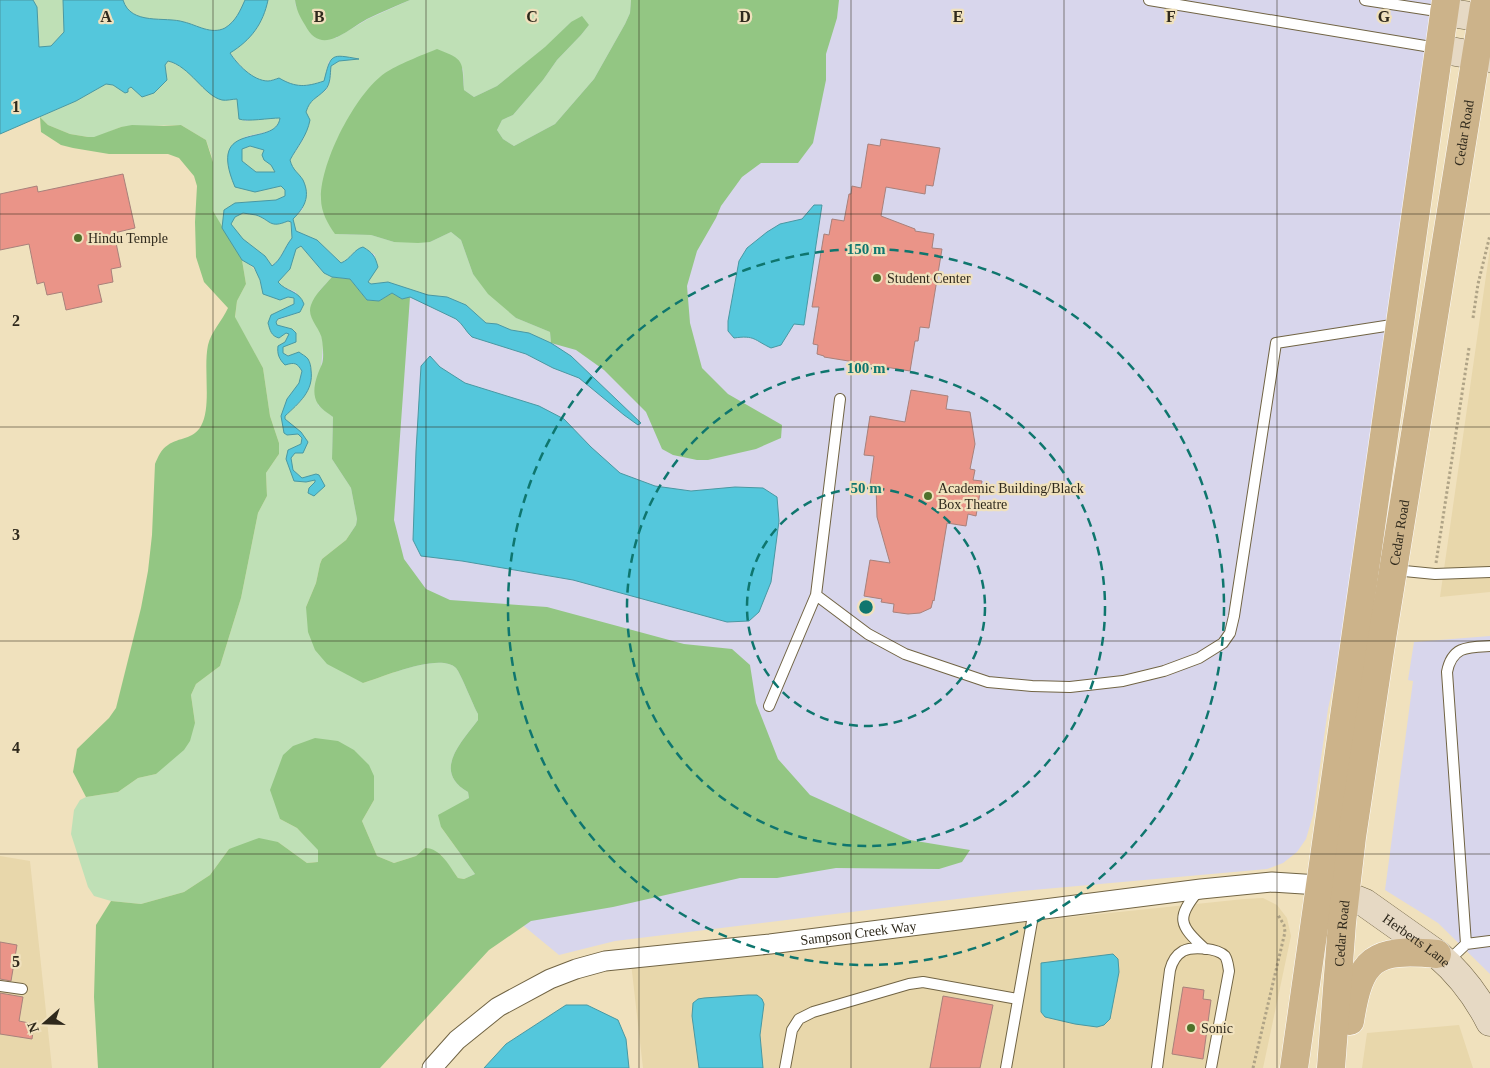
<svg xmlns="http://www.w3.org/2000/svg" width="1490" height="1068" font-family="'Times New Roman',serif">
  <rect width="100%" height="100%" fill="#f0e1bd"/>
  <path fill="#e8d7ab" d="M1490,248V592L1440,597Z
    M0,856L30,861L52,1068H0Z
    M1263,898L1277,905L1287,918L1291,936L1263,1068H643L631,963L1244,899Z
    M1459,1025L1473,1068H1362L1367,1033Z"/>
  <path fill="#d8d6ec" d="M203,0H1435L1352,598L1328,709L1313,815L1306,839L1297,852L1283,863L1267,869L1022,891L615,941L559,955L468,880L286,347Z
    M1490,636V974L1438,923L1385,890L1413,681L1408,680L1414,642Z"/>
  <path fill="#bfe0b6" d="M33,0H63L64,32L51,46L39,47L37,7Z
    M123,0H245C240,11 236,21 225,28C211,35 197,25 184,22C165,16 131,26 123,0Z
    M268,0H295L296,7L336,38L368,19L410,0H631L630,13L625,24L594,79L555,124L514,146L503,139L497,130L502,120L513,115L543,80L557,60L581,35L589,25L571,22L546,47L497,86L474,97L464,90L463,68L335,234L371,235L394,242H430L451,232L461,240L473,274L516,318L550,332L551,343L529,333L511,330L497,324L486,323L466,305L447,297L428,295L388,282L371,284L368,282L375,255L363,247C354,249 352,258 341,263L317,240L296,231L292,219L303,209V180L292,169L290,160L304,138L306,109L311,101L326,90L330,81L331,66L339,61H351H329L324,81C305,87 296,88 279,78C276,79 271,81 268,81C253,81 237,64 230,52C251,41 263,23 268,0Z
    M168,61L184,68L208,91L237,99L245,121L260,118H280C278,135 255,132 243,138C237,141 232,148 228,153L255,192L281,186L285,190V196L277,200L235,203L224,210L222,228L213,211V162L210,151L206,140L181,125L121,127L94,138L70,134L48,125L40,117L76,101L106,84L113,85L125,93L131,87L165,83L167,77L165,65Z
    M250,146L264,150L275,172H256L242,161V149Z
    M243,213C247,214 252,214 256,215C271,220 269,229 288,221L291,222L292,238C283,249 282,259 271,266L265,256L243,239L231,224L235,217Z
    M301,246L324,273L332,277L319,291L312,318L321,333L323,345L318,405L333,417L332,459L351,488L357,519L356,525L346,540L322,559L320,564L316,583L306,607L363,683C383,677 440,652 456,668C461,674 473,705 478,714V720C461,743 432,771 468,792L469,798L441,827L475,874L464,879L458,878L441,855L425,848L416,856L394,863L377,856L362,821L374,800L280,819L297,828L319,850L318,862L307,863L278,842L229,849L210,875L184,892L141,904L111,901L94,896L88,887L71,834L74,810L80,800L86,797L118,792L138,778L156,774L195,723L191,695L196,684L220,666L241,598L258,513L267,496L266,473L279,454V443L270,416L263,368L235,318L237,301L246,284L242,260C259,270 259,276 263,294L280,300L288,297L294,298V304L271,315L279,338L286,333L289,334L285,342L278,347L285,364C295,362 297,363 302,371L299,383L287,399L281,416L287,435L298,434L302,438L301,444L288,450L295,481L306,482L315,480L319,493L316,474L302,478L293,470L291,458L295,453H303L301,432L284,419L285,416L302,400L310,364L283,353V347L292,329L277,325L276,322L278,320L300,312L296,292L279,285L277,282L290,269L296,248Z"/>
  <path fill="#93c683" d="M295,0H410C396,6 381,12 367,19C347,30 321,57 305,25C300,17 296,9 295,0Z
    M631,0H839L837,18L826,54V80L813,143L798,163H761L742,177L721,206L716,218L697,251L687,286L690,323L702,368L728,394L782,425L781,438L756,449L708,460H697L673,455L662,449L646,412L604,370L576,350L551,343L550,332L516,318L488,294L473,274L461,240L451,232L430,242L418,243L394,242L371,235L335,234C328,224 321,212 321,199C320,163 355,94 385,73C397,65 422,55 437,49C465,60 462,60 464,90L474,97L497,86L545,47L571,22L582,16L589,25L581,35L557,60L543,80L513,115L502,120L497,130L503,139L514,146L555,124L594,79L625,24L630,13Z
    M40,117L48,125L70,134L88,137H94L121,127L132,125L164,126L181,125L206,140L213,162V211L242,260L246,284L237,301L235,317L263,368L270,416L279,443V454L266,473L267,496L258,513L241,598L220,666L196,684L191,695L195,723L190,741L184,750L156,774L138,778L118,792L86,797L73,772L77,749L109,718L116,708L141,608L148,571L152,535L155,464C158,457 161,449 168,445C179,437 193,440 201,426C212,406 203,370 208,345C211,332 222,321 228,308L204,282L196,257L195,222L197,186L194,176L179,158L168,154H109L73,148L61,145L41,132Z
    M332,277L350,279L367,300L379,301L392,293L402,299L410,297L394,520L404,559L426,589L450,600L547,607L684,644L732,649L750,665L756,703L778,759L810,795L910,840L970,850L962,862L939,869L836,868L777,878H740L613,907L531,921L489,950L380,1068H98L94,997L96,925L111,901L141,904L184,892L210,875L229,849L259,838L278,842L307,863L318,862V850L297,828L280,819L270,790L283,755L293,746L315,738L338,741L354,750L369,765L374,776V800L362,821L377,856L394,863L416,856L425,848C441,848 450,867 458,878L464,879L475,874L441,827L438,815L469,798L468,792C432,771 461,743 478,720V714C473,705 461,674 456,668C440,652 383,677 363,683L327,664L315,650L308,632L306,607L316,583L320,564L322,559L346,540L356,525L357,519L351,488L332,459L333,417C328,413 321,409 318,404C310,392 317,375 322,364C324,358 323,347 322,340C321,328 306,318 311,305C315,294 324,286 332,277Z"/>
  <path fill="#54c7dc" stroke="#4998a2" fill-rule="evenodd" d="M0,0H33L37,7L39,47L51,46L64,32L63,0H123C131,26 165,16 184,22C197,25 211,35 225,28C236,21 240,11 245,0H268C263,24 251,40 230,53C237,64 253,81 268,81C271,81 276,79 279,78C296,88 306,87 324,81C331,53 331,54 359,59L339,61L331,66C330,74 331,84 325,90C316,99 310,99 306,112L310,120C307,136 297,147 290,160C293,171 298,172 303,180C311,197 304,208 293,219L296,231L317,240L341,263C351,259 354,249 363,247C373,253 375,256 378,267L368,282L371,284L388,282L428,295L447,297L466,305L486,323L497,324L511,330L529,333L551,343L571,356L641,423L638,425L624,415L579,378L553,368L526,354L472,337C466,332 463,324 456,319L410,297L402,299L392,293L379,301L367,300L350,279L332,277L324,273L301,246L296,249L290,269L278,282C286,292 299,290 304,304L300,312L278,319L276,322L277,325L292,329L296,333V342L283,347V353L288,356L299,352C301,354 306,356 308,359C310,362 311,367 311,370C314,391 299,403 285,416V419L301,432L308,442L303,453H295L291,458L293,470L302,478L316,474L319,475L325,486L314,496L308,493L309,488L315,482V480L306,482L294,481L286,459L288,450L301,444L302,438L298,434L287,435L284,433L281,416L287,399L299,383L302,371C297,363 295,362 285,365C279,359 277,354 278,346L285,342L289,334L286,333L279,338C271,336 270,330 268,323L271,315L294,304V298L288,297L280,300L263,294L260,280L254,267L242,260L222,228L224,210L235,203L276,200L285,196V190L281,186L255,192L235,187C205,117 276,149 280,118C269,118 247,122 239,119L237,99C233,99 226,101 222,100C204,96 190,66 168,61L165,65L167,80L154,93L142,97L131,87L128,89V92L125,93L113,85L106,84L76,101L0,134ZM250,146L264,150L262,155L264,160L271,165L275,172H256L242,161V149ZM243,213C247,214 252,214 256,215C271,220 269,229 288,221L291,222L292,238C284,248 282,259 272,266L265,256L243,239L231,224L235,217Z
    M814,205H822L804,325L794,324L781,345L771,348C754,340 755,335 734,338L728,331V321L739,261L747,248L767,232L780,224L802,219Z
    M430,356L440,367L465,383L539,406L564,419L591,447L620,473L655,486L691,491L735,487L763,488L777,497L779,521L771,582L759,612L749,621L727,622L573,580L462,561L421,556L413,540L416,451L421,366Z
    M1113,954L1118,959L1119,972L1110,1019L1104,1025L1097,1027L1075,1024L1045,1017L1041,1012V963Z
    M748,995H757L762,999L764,1004L760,1035L763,1068H699L692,1016L693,1003L698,999L704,998Z
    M566,1005H587L618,1020L626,1039L629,1068H484L506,1044Z"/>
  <path fill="#ea9488" stroke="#a8817b" d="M881,139L940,148L933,186L926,185L925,194L886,187L881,216L915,229V231L934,234L932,248L942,249L929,328L920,327L918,341H915L910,371L824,357V356L817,354L818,345L813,344L819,307H812L824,234L829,235L832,219L844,221L849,194H851L852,186L861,188L868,144L880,146Z
    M123,174L135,228L114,233L121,267L111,269L113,282L98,285L102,302L66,310L62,292L47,295L44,282L37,284L29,244L0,250V194L37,186L38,192Z
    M911,390L948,396L946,409L970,412L975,444L970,469L975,470L973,480L982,481L976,516L968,514L966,526L947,523L934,601L933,600L931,608L920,613L908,614L893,612L894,604L881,602L882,599L864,596L870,560L890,563L877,517L876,486L870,485L874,456L864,455L870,416L905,422Z
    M0,942L17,945L11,981L0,979Z
    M1183,987L1204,990L1203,999L1211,1000L1203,1059L1172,1054Z
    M0,993L23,997L19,1021L34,1024L32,1039L0,1034Z
    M943,996L993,1005L980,1068H930Z"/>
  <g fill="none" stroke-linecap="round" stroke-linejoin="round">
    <g stroke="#716444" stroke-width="12">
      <path id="lane" d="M1149,0L1437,48
        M1365,0L1443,12
        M840,399L816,595L868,634L905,654L988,682L1032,686L1070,687L1123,681L1164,671L1199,658L1223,643L1230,633L1234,616L1276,343L1398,324
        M1394,570L1435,574L1490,572
        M769,706L816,595
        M1200,889C1175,918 1179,925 1205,949
        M1466,944L1447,672C1452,646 1468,647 1490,646
        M1447,962L1466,944L1490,941
        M0,986L22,989
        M785,1068L792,1030L799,1019L813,1012L909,984L923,982L1018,999
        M1006,1068L1034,910
        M1157,1068L1170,970C1172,962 1176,955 1183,951C1193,946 1217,948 1225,956C1228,961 1228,966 1229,971L1211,1068"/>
    </g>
    <g stroke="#716444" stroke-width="21">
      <g id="street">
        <path id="s1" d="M432,1068L457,1040L498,1007L550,979L576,969L605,961L770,944L1201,889L1272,882L1319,885"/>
      </g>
    </g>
    <g stroke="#716444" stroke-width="29">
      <g id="secondary">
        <path d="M1444,12L1490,19"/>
        <path d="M1439,49L1490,58"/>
        <path id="s2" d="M1323,886L1365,903L1437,954C1459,973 1477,996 1490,1022"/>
      </g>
    </g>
    <g stroke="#fff" stroke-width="29">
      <g id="primary">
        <path d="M1350,1021C1360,958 1373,948 1437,954"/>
        <path d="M1294,1068L1446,0"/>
        <path id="s3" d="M1331,1068L1342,923L1352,837L1380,651L1485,0"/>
      </g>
    </g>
    <path stroke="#afa386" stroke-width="3" stroke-dasharray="2.5 2.5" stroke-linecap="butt" d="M1473,318L1478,284L1490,235
      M1436,563L1469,348
      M1253,1068L1285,932L1284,925L1278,915"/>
    <use href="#lane" stroke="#fff" stroke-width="10"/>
    <use href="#street" stroke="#fff" stroke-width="19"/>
    <use href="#secondary" stroke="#e6d9c4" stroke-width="28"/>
    <use href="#primary" stroke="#ccb38a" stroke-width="28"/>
  </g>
  <path fill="none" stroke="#2f291c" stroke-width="1" stroke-opacity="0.55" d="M213,0V1068M426,0V1068M639,0V1068M851,0V1068M1064,0V1068M1277,0V1068M0,214H1490M0,427H1490M0,641H1490M0,854H1490"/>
  <g fill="none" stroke="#0f766e" stroke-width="2.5" stroke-dasharray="9 6">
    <circle cx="866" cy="607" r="119"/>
    <circle cx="866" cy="607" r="239"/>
    <circle cx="866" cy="607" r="358"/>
  </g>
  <g fill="#4e712a" stroke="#f0e1bd" stroke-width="2">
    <circle cx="78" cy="238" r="5"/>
    <circle cx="877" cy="278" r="5"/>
    <circle cx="928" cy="496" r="5"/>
    <circle cx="1191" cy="1028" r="5"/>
  </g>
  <g text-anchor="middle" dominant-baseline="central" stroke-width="4.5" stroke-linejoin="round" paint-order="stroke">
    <g font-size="14" fill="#2f291c" stroke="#f0e1bd">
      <text stroke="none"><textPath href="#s3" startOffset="945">Cedar Road</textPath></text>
      <text stroke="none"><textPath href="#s3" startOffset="540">Cedar Road</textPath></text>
      <text stroke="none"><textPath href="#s1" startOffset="462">Sampson Creek Way</textPath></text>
      <text stroke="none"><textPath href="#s3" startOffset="135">Cedar Road</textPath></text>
      <text stroke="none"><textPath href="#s2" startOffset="109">Herberts Lane</textPath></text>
    </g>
    <g font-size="14" fill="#2f291c" stroke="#f0e1bd" text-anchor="start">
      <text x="88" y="238">Hindu Temple</text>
      <text x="887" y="278">Student Center</text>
      <text x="938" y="488">Academic Building/Black<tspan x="938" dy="16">Box Theatre</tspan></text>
      <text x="1201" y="1028">Sonic</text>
    </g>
  </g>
  <g font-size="16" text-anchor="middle" font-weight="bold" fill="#2f291c" stroke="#f0e1bd" stroke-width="4.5" stroke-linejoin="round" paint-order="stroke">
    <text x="106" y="22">A</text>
    <text x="319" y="22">B</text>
    <text x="532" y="22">C</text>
    <text x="745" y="22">D</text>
    <text x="958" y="22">E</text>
    <text x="1171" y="22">F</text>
    <text x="1384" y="22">G</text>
    <text x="16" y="112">1</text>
    <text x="16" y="326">2</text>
    <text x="16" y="540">3</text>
    <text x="16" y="753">4</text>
    <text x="16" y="967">5</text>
  </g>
  <circle cx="866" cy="607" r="8" fill="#0f766e" stroke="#f0e1bd" stroke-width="2.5"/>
  <g font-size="15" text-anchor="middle" font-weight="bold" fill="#0f766e" stroke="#f0e1bd" stroke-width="4.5" stroke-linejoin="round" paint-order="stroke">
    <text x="866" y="254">150 m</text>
    <text x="866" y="373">100 m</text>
    <text x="866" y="493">50 m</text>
  </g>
  <g transform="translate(45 1023) rotate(250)" stroke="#f0e1bd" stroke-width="4" paint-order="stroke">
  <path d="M0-4L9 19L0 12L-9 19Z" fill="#2f291c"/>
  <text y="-8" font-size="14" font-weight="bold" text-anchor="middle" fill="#2f291c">N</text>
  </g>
</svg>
